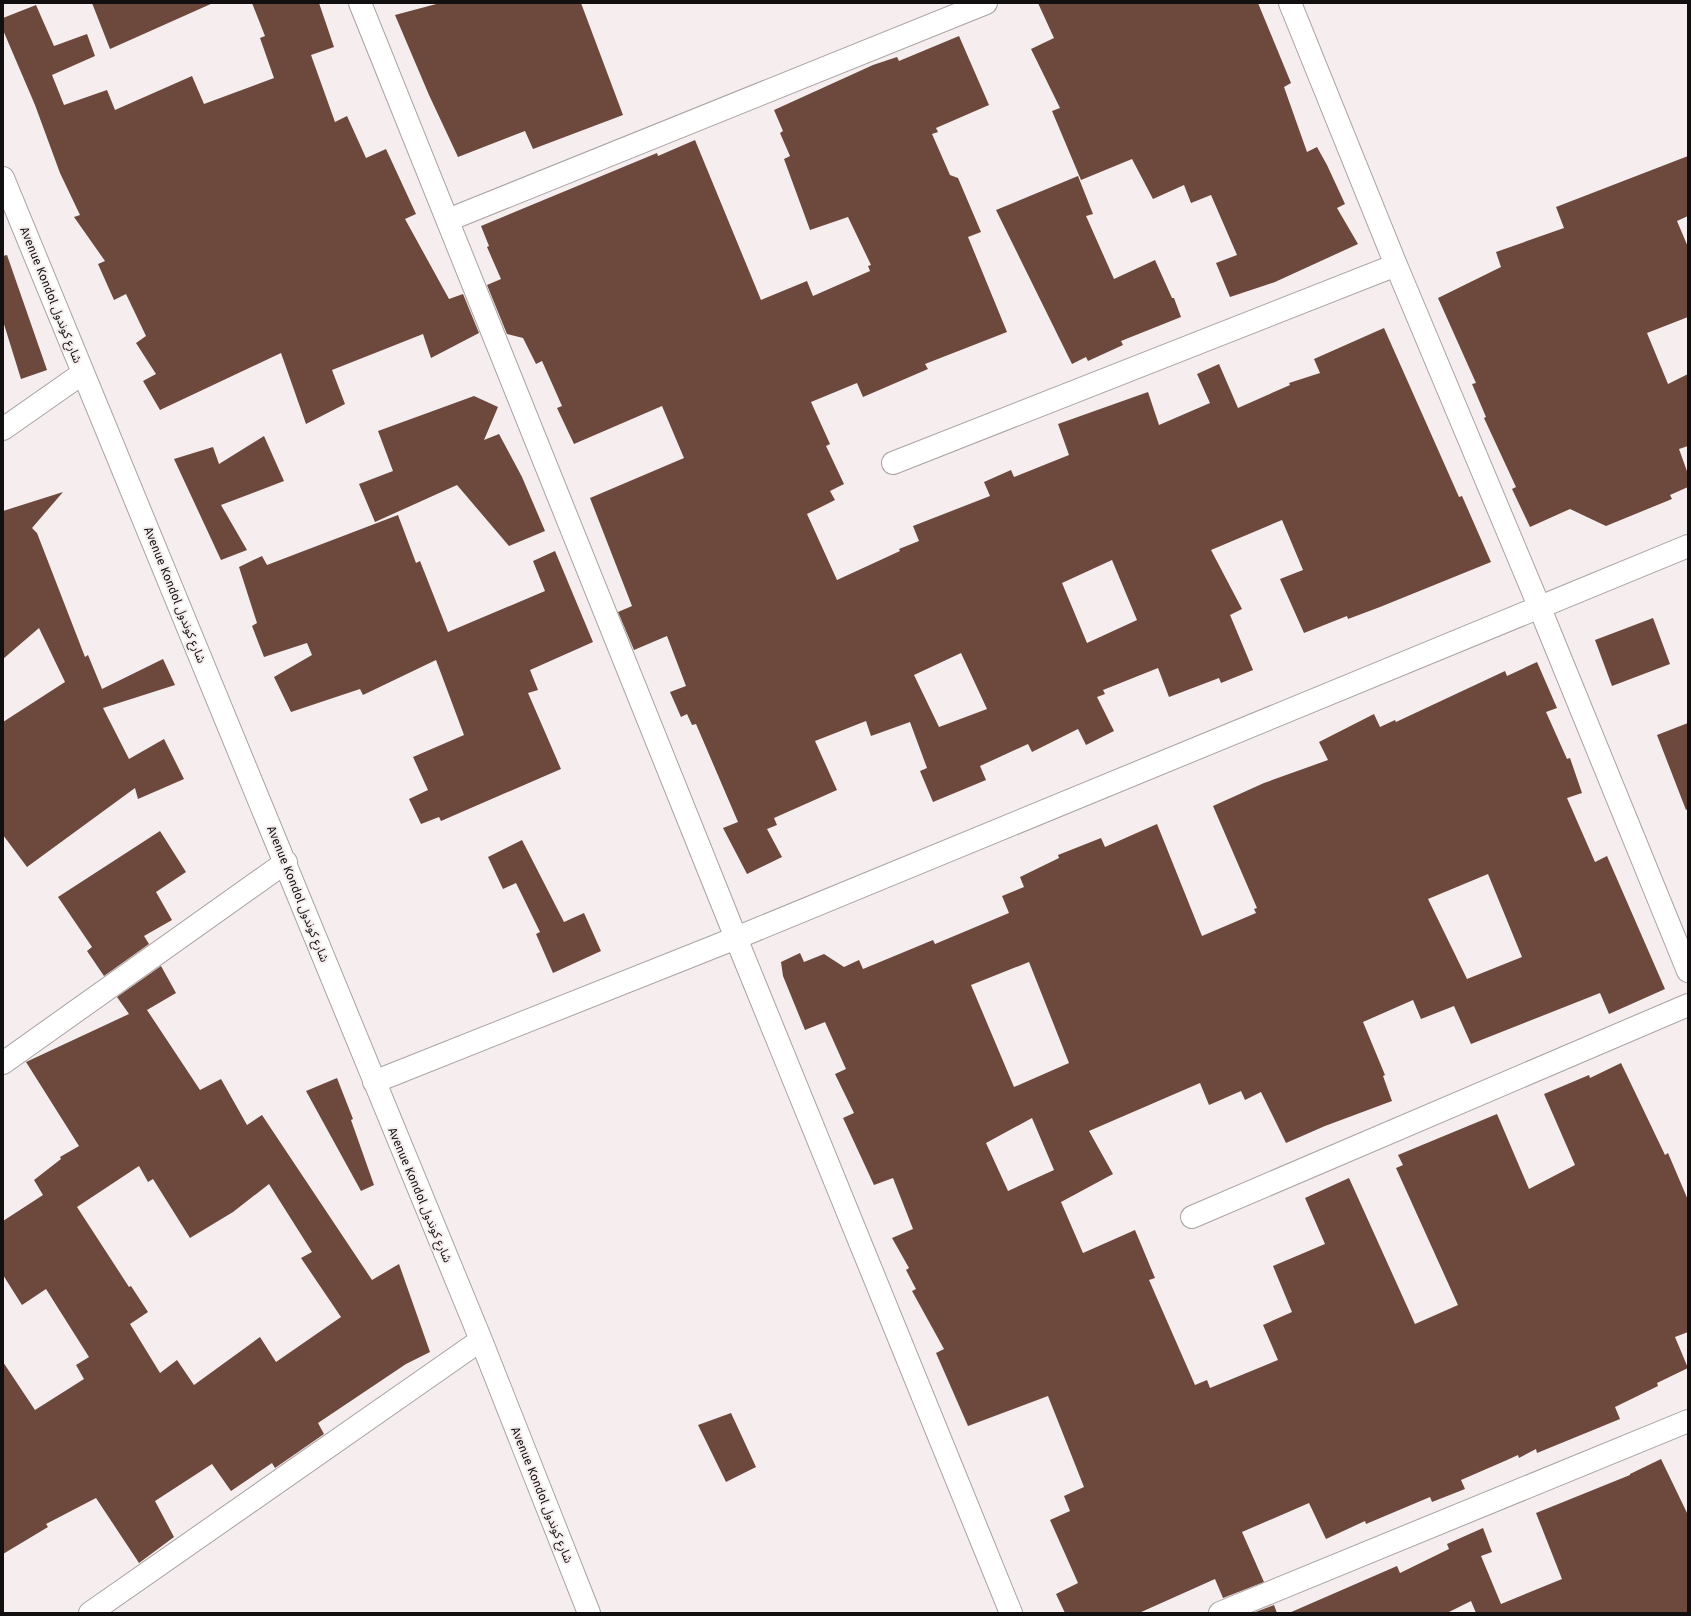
<svg xmlns="http://www.w3.org/2000/svg" width="1691" height="1616" font-family="'Fira Sans','Noto Sans Arabic',sans-serif">
  <rect width="100%" height="100%" fill="#f6eeee"/>
  <path fill="#6c483d" fill-rule="evenodd" d="M92,3H213L110,49Z
    M252,3H319L334,47L311,55L335,122L347,116L366,158L386,149L416,214L405,219L449,299L463,294L479,333L431,358L423,334L332,370L345,404L306,424L281,353L160,410L143,381L156,374L136,343L146,336L126,294L114,300L98,264L105,261L74,217L80,215L60,173L35,105L3,30V18L36,5L54,46L87,34L95,56L52,75L64,105L107,90L115,110L192,76L204,104L274,78L260,38L265,36Z
    M440,3H581L623,115L533,149L525,131L458,157L429,95L395,15Z
    M1038,3H1258L1291,83L1284,87L1307,152L1317,147L1327,165L1345,204L1337,208L1358,244L1275,282L1230,297L1216,263L1237,255L1211,195L1191,203L1184,185L1153,199L1132,159L1081,180L1052,111L1060,108L1031,49L1054,38Z
    M959,36L989,105L936,128L938,132L932,134L950,175L958,178L981,232L968,237L1007,332L925,364L928,369L863,397L857,383L811,402L830,444L826,446L844,484L830,491L835,500L807,514L837,580L900,551L899,549L919,541L913,526L990,496L984,482L1011,470L1014,477L1069,455L1058,424L1148,392L1159,425L1210,403L1197,374L1219,364L1238,408L1290,385L1289,383L1320,373L1314,359L1384,328L1459,497L1462,496L1491,562L1380,607L1348,619L1347,616L1304,633L1280,579L1303,570L1282,520L1211,550L1242,609L1230,615L1253,670L1221,683L1219,678L1169,697L1158,668L1103,690L1105,694L1097,697L1114,731L1086,745L1078,729L1032,752L1028,744L980,766L986,780L933,802L920,771L927,768L910,722L871,736L866,721L815,741L837,790L774,818L777,825L767,829L782,857L747,874L723,828L738,822L696,724L692,725L687,714L681,717L670,692L686,686L667,636L634,650L618,612L632,606L590,498L684,458L662,406L574,444L557,408L562,406L542,361L536,364L523,338L507,334L487,285L501,279L487,247L489,246L481,226L657,153L658,156L695,140L761,300L807,281L813,296L870,271L868,266L871,265L848,217L810,230L784,159L790,156L780,133L783,131L774,110L873,65L897,57L899,61ZM1112,560L1137,620L1087,643L1062,583ZM961,653L987,709L939,727L914,675Z
    M1688,156V216L1677,221L1688,247V317L1647,333L1668,384L1688,374V446L1679,449L1688,474V487L1670,495L1672,499L1606,526L1570,509L1530,527L1512,489L1516,487L1484,418L1486,417L1472,384L1476,383L1438,298L1501,267L1496,252L1564,228L1556,207Z
    M1078,176L1093,214L1086,216L1114,279L1155,260L1172,298H1174L1181,317L1121,341L1123,345L1088,361L1086,357L1072,364L996,210Z
    M7,255L47,370L21,379L3,321V256Z
    M474,396L498,407L484,440L499,434L522,477L545,531L509,546L457,485L375,522L359,484L393,471L378,431Z
    M264,436L284,481L221,505L247,550L221,560L174,459L213,447L219,464Z
    M63,492L32,528L37,533L85,657L88,655L102,689L163,659L175,685L103,708L129,759L164,739L184,779L138,799L135,788L27,867L3,835V722L65,682L39,628L3,659V511Z
    M398,515L416,563L420,561L448,632L545,591L533,561L555,551L593,642L530,670L538,690L528,693L561,769L441,821L439,817L421,824L409,799L428,790L413,757L464,735L436,660L363,695L360,689L291,712L274,677L312,655L307,643L264,657L252,626L257,623L239,567L262,556L267,565Z
    M1653,618L1670,664L1612,686L1595,640Z
    M1537,662L1557,708L1546,712L1567,759L1570,758L1582,793L1567,798L1595,862L1607,856L1665,989L1609,1014L1600,993L1471,1044L1454,1006L1421,1019L1413,1000L1363,1022L1385,1075L1383,1076L1392,1101L1325,1126L1286,1143L1261,1092L1245,1100L1241,1091L1209,1105L1200,1083L1089,1131L1113,1174L1061,1202L1083,1253L1135,1230L1155,1278L1149,1280L1195,1385L1207,1380L1210,1388L1278,1360L1263,1325L1292,1312L1273,1266L1325,1244L1305,1198L1349,1178L1415,1324L1458,1305L1396,1168L1403,1165L1398,1155L1497,1114L1529,1189L1575,1165L1544,1094L1589,1075L1590,1078L1621,1063L1665,1155L1668,1153L1688,1200V1332L1675,1337L1688,1368L1657,1383L1658,1386L1615,1407L1620,1419L1537,1453L1536,1449L1519,1458L1518,1455L1507,1460L1461,1480L1465,1489L1432,1502L1430,1497L1366,1524L1365,1521L1326,1539L1309,1503L1242,1532L1264,1582L1223,1598L1215,1579L1139,1613H1065L1056,1594L1078,1583L1050,1520L1070,1511L1064,1496L1084,1487L1048,1396L968,1426L936,1353L944,1349L912,1291L916,1289L906,1270L909,1268L892,1238L913,1229L893,1178L874,1185L843,1118L854,1113L835,1074L846,1069L825,1022L805,1030L783,976L781,962L800,953L804,962L824,954L844,967L859,960L863,969L933,940L935,944L1009,913L1002,896L1024,887L1020,877L1059,858L1058,855L1101,838L1105,847L1157,824L1202,936L1256,913L1254,909L1257,908L1213,806L1264,783L1328,760L1319,742L1374,714L1380,727L1395,720L1396,722L1505,671L1507,676ZM1488,874L1522,957L1467,979L1428,899ZM1029,962L1069,1063L1014,1087L971,985ZM1032,1118L1054,1170L1008,1191L986,1143Z
    M1688,723V809L1686,810L1657,735Z
    M160,831L186,872L156,892L172,920L144,936L149,944L104,976L87,951L92,947L58,897Z
    M522,840L564,922L584,913L601,951L553,973L536,934L540,932L516,883L503,889L488,857Z
    M161,966L176,993L147,1010L200,1090L221,1079L247,1125L262,1115L372,1280L399,1264L430,1352L406,1364L318,1423L324,1434L275,1468L272,1463L231,1491L212,1464L155,1501L174,1537L139,1563L96,1498L46,1524L48,1527L3,1554V1362L35,1410L84,1379L76,1365L89,1357L46,1289L22,1305L3,1275V1221L43,1195L34,1180L61,1159L60,1157L79,1146L26,1062L129,1014L117,997ZM139,1166L148,1182L153,1179L190,1238L233,1212L269,1184L312,1252L301,1258L341,1317L276,1362L260,1337L194,1385L177,1360L160,1373L130,1324L148,1312L131,1286L129,1287L77,1207Z
    M337,1078L353,1119L351,1120L374,1185L361,1191L306,1091Z
    M731,1413L756,1467L726,1482L698,1425Z
    M1661,1459L1688,1515V1613H1476L1471,1601L1447,1613H1289L1397,1566L1400,1573L1449,1549L1447,1544L1483,1528L1492,1552L1481,1556L1501,1604L1562,1579L1536,1513L1630,1475V1474Z
    M1274,1605L1277,1613H1253Z"/>
  <g fill="none" stroke-linecap="round" stroke-linejoin="round">
    <g stroke="#a9a2a2" stroke-width="24">
      <path id="minor" d="M360,3L736,938L1011,1613
        M1290,3L1396,265L1539,606L1688,971
        M3,178L481,1340L589,1613
        M448,220L986,3
        M3,429L83,373
        M893,463L1396,265
        M3,1063L286,862
        M374,1082L736,938L1688,546
        M1192,1217L1688,1005
        M90,1613L481,1340
        M1220,1613L1688,1421"/>
    </g>
    <use href="#minor" stroke="#fff" stroke-width="22"/>
  </g>
  <g text-anchor="middle" dominant-baseline="central" stroke-width="4" stroke-linejoin="round" paint-order="stroke">
    <g font-size="12" fill="#110f0f" stroke="#f6eeee">
      <text transform="translate(51 295) rotate(68)">Avenue Kondol شارع كوندول</text>
      <text transform="translate(175 595) rotate(68)">Avenue Kondol شارع كوندول</text>
      <text transform="translate(298 894) rotate(68)">Avenue Kondol شارع كوندول</text>
      <text transform="translate(420 1195) rotate(67)">Avenue Kondol شارع كوندول</text>
      <text transform="translate(542 1495) rotate(68)">Avenue Kondol شارع كوندول</text>
    </g>
  </g>
  <rect width="1691" height="1616" fill="none" stroke="#110f0f" stroke-width="8"/>
</svg>
